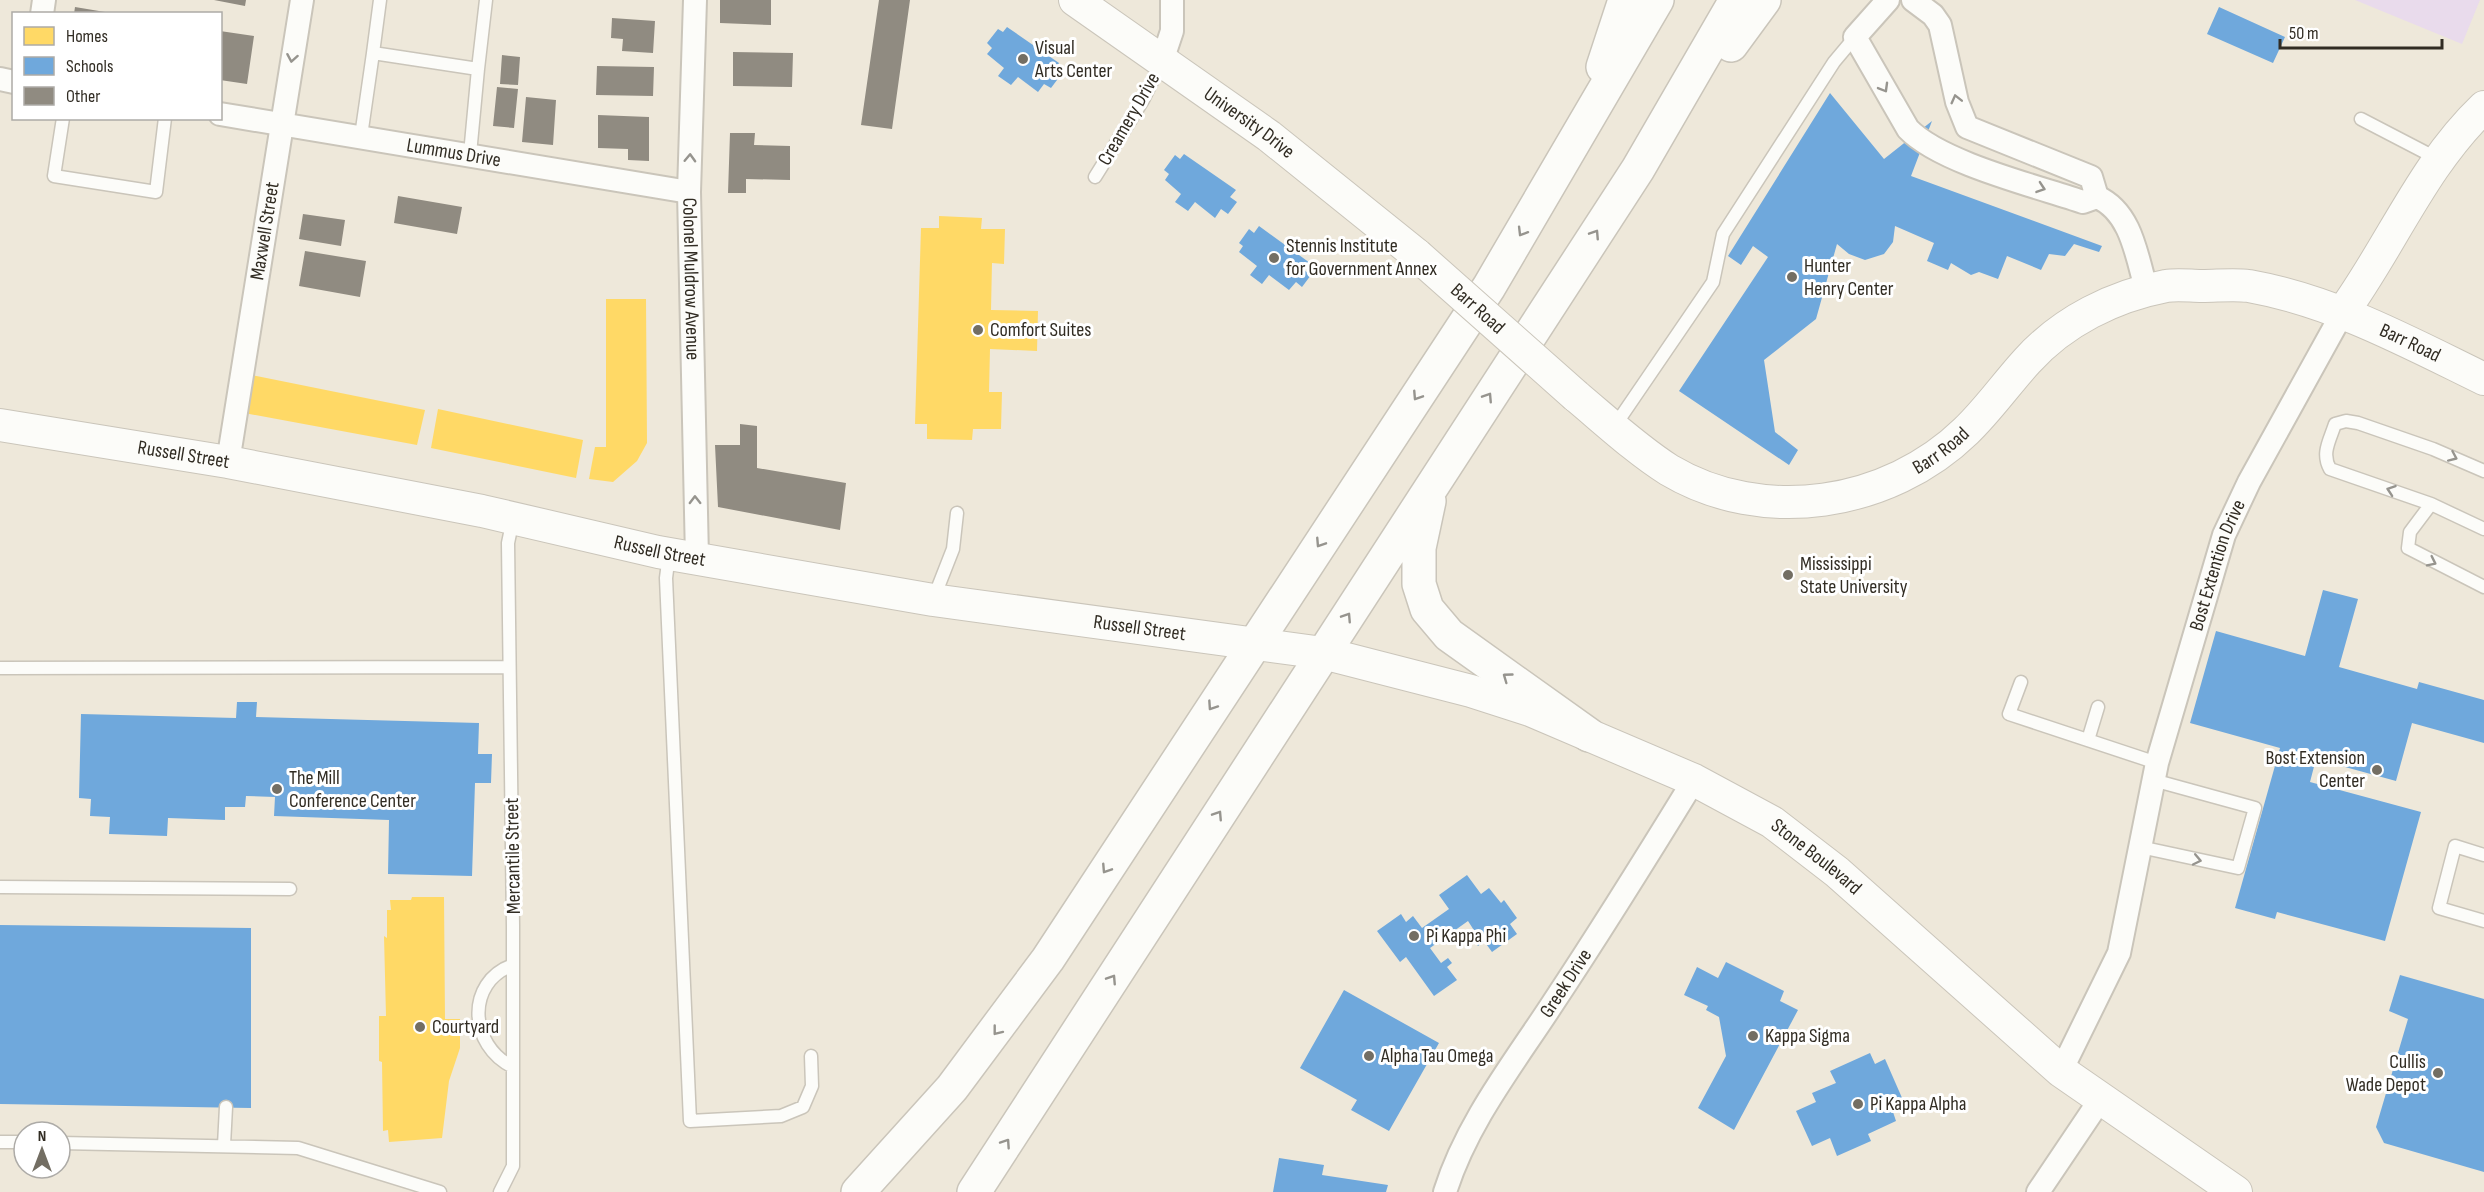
<svg xmlns="http://www.w3.org/2000/svg" width="2484" height="1192" font-family="'Sofia Sans Condensed',sans-serif">
  <rect width="100%" height="100%" fill="#eee8da"/>
  <path fill="#e9dbec" d="M2355,0H2480L2462,44Z"/>
  <path fill="#ffd966" d="M939,216L982,218L981,229H1005L1004,264L992,263L991,310L1038,311L1037,351L990,349L989,392H1002L1001,429H973L972,440L927,439V424H915L921,228H939Z
    M606,299H646L647,443L637,461L613,482L589,479L595,447H606Z
    M251,375L425,410L417,445L244,413Z
    M438,409L583,440L576,478L431,448Z
    M412,897H444L445,1019H460V1048L449,1081L442,1138L389,1142L388,1130L383,1131L382,1062L379,1061V1016H386L384,936L387,938V910H391L390,900H411Z"/>
  <path fill="#6fa8dc" d="M2219,7L2285,37L2273,63L2207,34Z
    M1007,27L1059,63L1054,71L1060,76L1051,88L1044,84L1038,92L1018,77L1011,85L998,76L1004,68L987,54L992,48L987,43L998,29L1003,32Z
    M1830,93L1884,159L1932,121L1911,176L2102,246L2099,252L2074,244L2065,256L2049,254L2041,270L2007,256L1998,279L1979,272L1971,275L1951,263L1948,270L1927,261L1934,243L1895,226L1893,242L1884,254L1865,260L1849,254L1837,244L1816,319L1764,360L1775,432L1798,450L1789,465L1679,391L1768,257L1753,246L1741,265L1728,256Z
    M1184,154L1236,190L1230,197L1237,202L1228,214L1221,209L1215,218L1195,202L1188,211L1175,202L1181,194L1165,180L1169,174L1164,170L1175,155L1180,159Z
    M1259,226L1310,263L1304,270L1311,275L1302,287L1296,282L1289,290L1269,275L1262,284L1250,275L1257,266L1239,252L1243,246L1239,243L1249,229L1254,233Z
    M2323,590L2358,599L2339,667L2417,689L2419,682L2484,700V743L2412,723L2396,781L2316,759L2310,782L2421,812L2385,941L2277,912L2275,919L2235,908L2280,748L2190,723L2216,631L2305,656Z
    M237,702H257L256,717L479,723L478,754H492L491,783H475L472,876L388,874L389,820L274,816L275,797L246,796L245,807H225V820L168,818L167,836L109,834L110,817L90,816L91,799L79,798L81,714L236,718Z
    M1467,875L1481,894L1489,888L1501,903L1504,900L1517,918L1510,924L1517,934L1492,952L1484,941L1478,946L1472,938L1477,935L1468,921L1430,948L1441,963L1448,958L1452,963L1447,967L1457,980L1434,996L1406,957L1400,962L1377,931L1401,914L1406,922L1413,916L1422,928L1449,909L1439,895Z
    M0,925L251,928V1108L0,1104Z
    M1726,962L1784,991L1780,1001L1798,1010L1734,1130L1698,1108L1726,1056L1719,1017L1706,1010L1708,1006L1684,995L1697,967L1718,978Z
    M2400,975L2484,999V1172L2384,1143L2376,1127L2408,1019L2389,1011Z
    M1344,990L1439,1043L1389,1131L1351,1110L1357,1100L1300,1068Z
    M1870,1053L1875,1064L1885,1059L1906,1107L1893,1112L1896,1121L1868,1134L1871,1141L1837,1156L1830,1138L1812,1146L1796,1111L1816,1102L1812,1093L1836,1083L1830,1071Z
    M1279,1158L1324,1165L1322,1175L1388,1185L1386,1192H1273Z"/>
  <path fill="#908b81" d="M214,0H246L245,6Z
    M720,0H771V25L720,23Z
    M879,0H910L892,129L861,125Z
    M75,7L105,12V14H74Z
    M612,18L655,21L653,53L622,51L623,39L611,38Z
    M220,31L254,36L247,84L220,80Z
    M733,52L793,53L792,87L733,86Z
    M502,55L520,57L518,85L500,84Z
    M597,66L654,67L653,96L596,95Z
    M497,87L518,89L514,128L493,126Z
    M526,97L556,100L553,145L522,142Z
    M598,115L649,117V161L628,160V149L598,148Z
    M730,133H755L754,145L790,146V180L746,179V193H728Z
    M398,196L462,207L457,234L394,223Z
    M303,214L345,220L341,246L299,239Z
    M305,251L366,261L360,297L299,286Z
    M740,424L757,426V468L846,483L840,530L718,507L715,445H740Z"/>
  <g fill="none" stroke-linecap="round" stroke-linejoin="round">
    <g stroke="#cac5ba" stroke-width="15">
      <path id="lane" d="M380,0L373,53L478,69L486,0
        M63,118L54,176L156,192L165,118
        M2361,119L2438,159
        M361,136L373,53
        M470,154L478,69
        M1095,177L1143,100L1162,61
        M1614,427L1713,282L1723,234L1834,62L1855,37
        M2484,471L2433,449L2358,423L2346,421L2335,424C2330,440 2321,453 2330,469L2431,504L2484,529
        M2431,504L2410,532L2408,548L2484,587
        M669,555L666,578L690,1121L781,1116L803,1107L812,1086L811,1056
        M933,600L953,549L957,513
        M0,668L509,667
        M2021,682L2009,714L2157,763
        M2088,740L2098,707
        M2140,847L2238,868L2255,808L2153,780
        M2484,855L2455,846L2439,908L2484,921
        M0,887L290,889
        M513,1067C469,1046 465,982 513,965
        M0,1142H24
        M60,1143L298,1148L440,1192
        M224,1145L226,1107
        M500,1192L513,1166V926L508,543L513,519"/>
    </g>
    <g stroke="#cac5ba" stroke-width="26">
      <g id="street">
        <path id="s1" d="M695,0L689,192L697,558"/>
        <path d="M1888,0L1855,37L1908,129C1941,163 2036,186 2083,202L2097,197C2132,212 2137,258 2147,292"/>
        <path d="M1913,0L1933,15L1940,25L1957,102L1967,127L2091,177L2097,197"/>
        <path d="M42,14L44,0"/>
        <path d="M1162,61L1172,31V0"/>
        <path d="M0,79L14,82"/>
        <path id="s2" d="M220,114L689,192"/>
        <path id="s3" d="M228,462L302,0"/>
        <path id="s4" d="M2061,1071L2119,953L2157,763L2224,535L2249,482L2343,312"/>
        <path id="s5" d="M1445,1192C1467,1122 1514,1063 1553,1003C1602,929 1648,855 1694,780"/>
        <path d="M2038,1192L2102,1097"/>
      </g>
    </g>
    <g stroke="#cac5ba" stroke-width="34">
      <g id="secondary">
        <path id="s6" d="M1075,0L1269,136L1417,255"/>
        <path d="M2343,312C2392,244 2423,165 2484,107"/>
        <path id="s7" d="M1576,396C1606,421 1636,449 1669,470C1763,526 1889,506 1966,431C1988,410 2006,384 2027,361C2063,321 2114,296 2166,286C2178,284 2191,286 2202,286C2217,286 2234,284 2249,286C2333,301 2408,342 2484,379"/>
        <path id="s8" d="M0,425L228,462L482,511L658,552L933,600L1323,653L1471,691L1530,710L1694,780L1772,822L1837,872L2061,1071L2236,1192"/>
      </g>
    </g>
    <g stroke="#cac5ba" stroke-width="36">
      <path id="primary" d="M1731,45L1764,0
        M1603,67L1625,0
        M1429,501L1419,548V584L1427,609L1449,635L1589,735
        M858,1192L952,1088L1048,959L1489,287L1657,0
        M974,1192L1638,169L1736,0"/>
    </g>
    <use href="#lane" stroke="#fcfcf9" stroke-width="12"/>
    <use href="#street" stroke="#fcfcf9" stroke-width="22"/>
    <use href="#secondary" stroke="#fcfcf9" stroke-width="32"/>
    <use href="#primary" stroke="#fcfcf9" stroke-width="33"/>
    <g stroke="#cac5ba" stroke-width="34" stroke-linecap="butt">
      <g id="secondary-bridge">
        <path id="s9" d="M1417,255L1576,396"/>
      </g>
    </g>
    <use href="#secondary-bridge" stroke="#fcfcf9" stroke-width="32"/>
  </g>
  <defs><path id="oneway-chevron" d="M-2-3.5L2.5 0L-2 3.5" fill="none" stroke-width="1.6" stroke-linecap="round" stroke-linejoin="round" transform="scale(1.5)"/></defs>
  <g stroke="#96948e">
    <use href="#oneway-chevron" transform="translate(292 58) rotate(100)"/>
    <use href="#oneway-chevron" transform="translate(1884 88) rotate(60)"/>
    <use href="#oneway-chevron" transform="translate(1956 99) rotate(-104)"/>
    <use href="#oneway-chevron" transform="translate(690 158) rotate(-88)"/>
    <use href="#oneway-chevron" transform="translate(2041 188) rotate(19)"/>
    <use href="#oneway-chevron" transform="translate(1522 232) rotate(121)"/>
    <use href="#oneway-chevron" transform="translate(1595 234) rotate(-57)"/>
    <use href="#oneway-chevron" transform="translate(1417 396) rotate(123)"/>
    <use href="#oneway-chevron" transform="translate(1488 397) rotate(-57)"/>
    <use href="#oneway-chevron" transform="translate(2453 457) rotate(24)"/>
    <use href="#oneway-chevron" transform="translate(2391 490) rotate(-161)"/>
    <use href="#oneway-chevron" transform="translate(695 500) rotate(-91)"/>
    <use href="#oneway-chevron" transform="translate(1320 543) rotate(123)"/>
    <use href="#oneway-chevron" transform="translate(2432 562) rotate(26)"/>
    <use href="#oneway-chevron" transform="translate(1347 617) rotate(-57)"/>
    <use href="#oneway-chevron" transform="translate(1507 677) rotate(-144)"/>
    <use href="#oneway-chevron" transform="translate(1212 706) rotate(124)"/>
    <use href="#oneway-chevron" transform="translate(1218 815) rotate(-57)"/>
    <use href="#oneway-chevron" transform="translate(2197 860) rotate(12)"/>
    <use href="#oneway-chevron" transform="translate(1106 869) rotate(123)"/>
    <use href="#oneway-chevron" transform="translate(1112 979) rotate(-57)"/>
    <use href="#oneway-chevron" transform="translate(997 1031) rotate(128)"/>
    <use href="#oneway-chevron" transform="translate(1006 1143) rotate(-56)"/>
  </g>
  <g fill="#736e63" stroke="#fff" stroke-width="2">
    <circle cx="1023" cy="59" r="6"/>
    <circle cx="1274" cy="258" r="6"/>
    <circle cx="1792" cy="277" r="6"/>
    <circle cx="978" cy="330" r="6"/>
    <circle cx="1788" cy="575" r="6"/>
    <circle cx="2377" cy="770" r="6"/>
    <circle cx="277" cy="789" r="6"/>
    <circle cx="1414" cy="936" r="6"/>
    <circle cx="420" cy="1027" r="6"/>
    <circle cx="1753" cy="1036" r="6"/>
    <circle cx="1369" cy="1056" r="6"/>
    <circle cx="2438" cy="1073" r="6"/>
    <circle cx="1858" cy="1104" r="6"/>
  </g>
  <g text-anchor="middle" dominant-baseline="central" stroke-width="6" stroke-linejoin="round" paint-order="stroke">
    <g font-size="20" fill="#312c23" stroke="#fff" text-anchor="start">
      <text x="1035" y="48">Visual<tspan x="1035" dy="23">Arts Center</tspan></text>
      <text x="1286" y="246">Stennis Institute<tspan x="1286" dy="23">for Government Annex</tspan></text>
      <text x="1804" y="266">Hunter<tspan x="1804" dy="23">Henry Center</tspan></text>
      <text x="990" y="330">Comfort Suites</text>
      <text x="1800" y="564">Mississippi<tspan x="1800" dy="23">State University</tspan></text>
      <text x="2365" y="758" text-anchor="end">Bost Extension<tspan x="2365" dy="23">Center</tspan></text>
      <text x="289" y="778">The Mill<tspan x="289" dy="23">Conference Center</tspan></text>
      <text x="1426" y="936">Pi Kappa Phi</text>
      <text x="432" y="1027">Courtyard</text>
      <text x="1765" y="1036">Kappa Sigma</text>
      <text x="1381" y="1056">Alpha Tau Omega</text>
      <text x="2426" y="1062" text-anchor="end">Cullis<tspan x="2426" dy="23">Wade Depot</tspan></text>
      <text x="1870" y="1104">Pi Kappa Alpha</text>
    </g>
    <g font-size="20" fill="#312c23" stroke="#fff">
      <text transform="translate(1129 119) rotate(-60)">Creamery Drive</text>
      <text stroke="none"><textPath href="#s6" startOffset="213">University Drive</textPath></text>
      <text stroke="none"><textPath href="#s2" startOffset="237">Lummus Drive</textPath></text>
      <text stroke="none"><textPath href="#s3" startOffset="234">Maxwell Street</textPath></text>
      <text stroke="none"><textPath href="#s1" startOffset="279">Colonel Muldrow Avenue</textPath></text>
      <text stroke="none"><textPath href="#s9" startOffset="81">Barr Road</textPath></text>
      <text stroke="none"><textPath href="#s7" startOffset="948">Barr Road</textPath></text>
      <text stroke="none"><textPath href="#s7" startOffset="408">Barr Road</textPath></text>
      <text stroke="none"><textPath href="#s8" startOffset="186">Russell Street</textPath></text>
      <text stroke="none"><textPath href="#s8" startOffset="672">Russell Street</textPath></text>
      <text stroke="none"><textPath href="#s4" startOffset="532">Bost Extention Drive</textPath></text>
      <text stroke="none"><textPath href="#s8" startOffset="1158">Russell Street</textPath></text>
      <text transform="translate(513 856) rotate(-91)">Mercantile Street</text>
      <text stroke="none"><textPath href="#s8" startOffset="1881">Stone Boulevard</textPath></text>
      <text stroke="none"><textPath href="#s5" startOffset="242">Greek Drive</textPath></text>
    </g>
  </g>
  <rect x="12" y="12" width="210" height="108" fill="#ffffff" stroke="#adaba7" stroke-width="1.5"/>
  <rect x="24" y="27" width="30" height="18" fill="#ffd966" stroke="#adaba7" stroke-width="1.5"/>
  <text x="66" y="42" font-size="18" fill="#312c23">Homes</text>
  <rect x="24" y="57" width="30" height="18" fill="#6fa8dc" stroke="#adaba7" stroke-width="1.5"/>
  <text x="66" y="72" font-size="18" fill="#312c23">Schools</text>
  <rect x="24" y="87" width="30" height="18" fill="#908b81" stroke="#adaba7" stroke-width="1.5"/>
  <text x="66" y="102" font-size="18" fill="#312c23">Other</text>
  <g transform="translate(42 1150)"><circle r="28" fill="#ffffff" stroke="#adaba7" stroke-width="1.5"/>
  <path d="M0-4.5L10 22L0 15L-10 22Z" fill="#736e63"/>
  <text y="-9" font-size="16" font-weight="bold" text-anchor="middle" fill="#312c23">N</text>
  </g>
  <path d="M2280 39v9h162v-9" fill="none" stroke="#312c23" stroke-width="3"/>
  <text x="2289" y="39" font-size="18" fill="#312c23" stroke="#ffffff" stroke-width="4.5" paint-order="stroke">50 m</text>
</svg>
